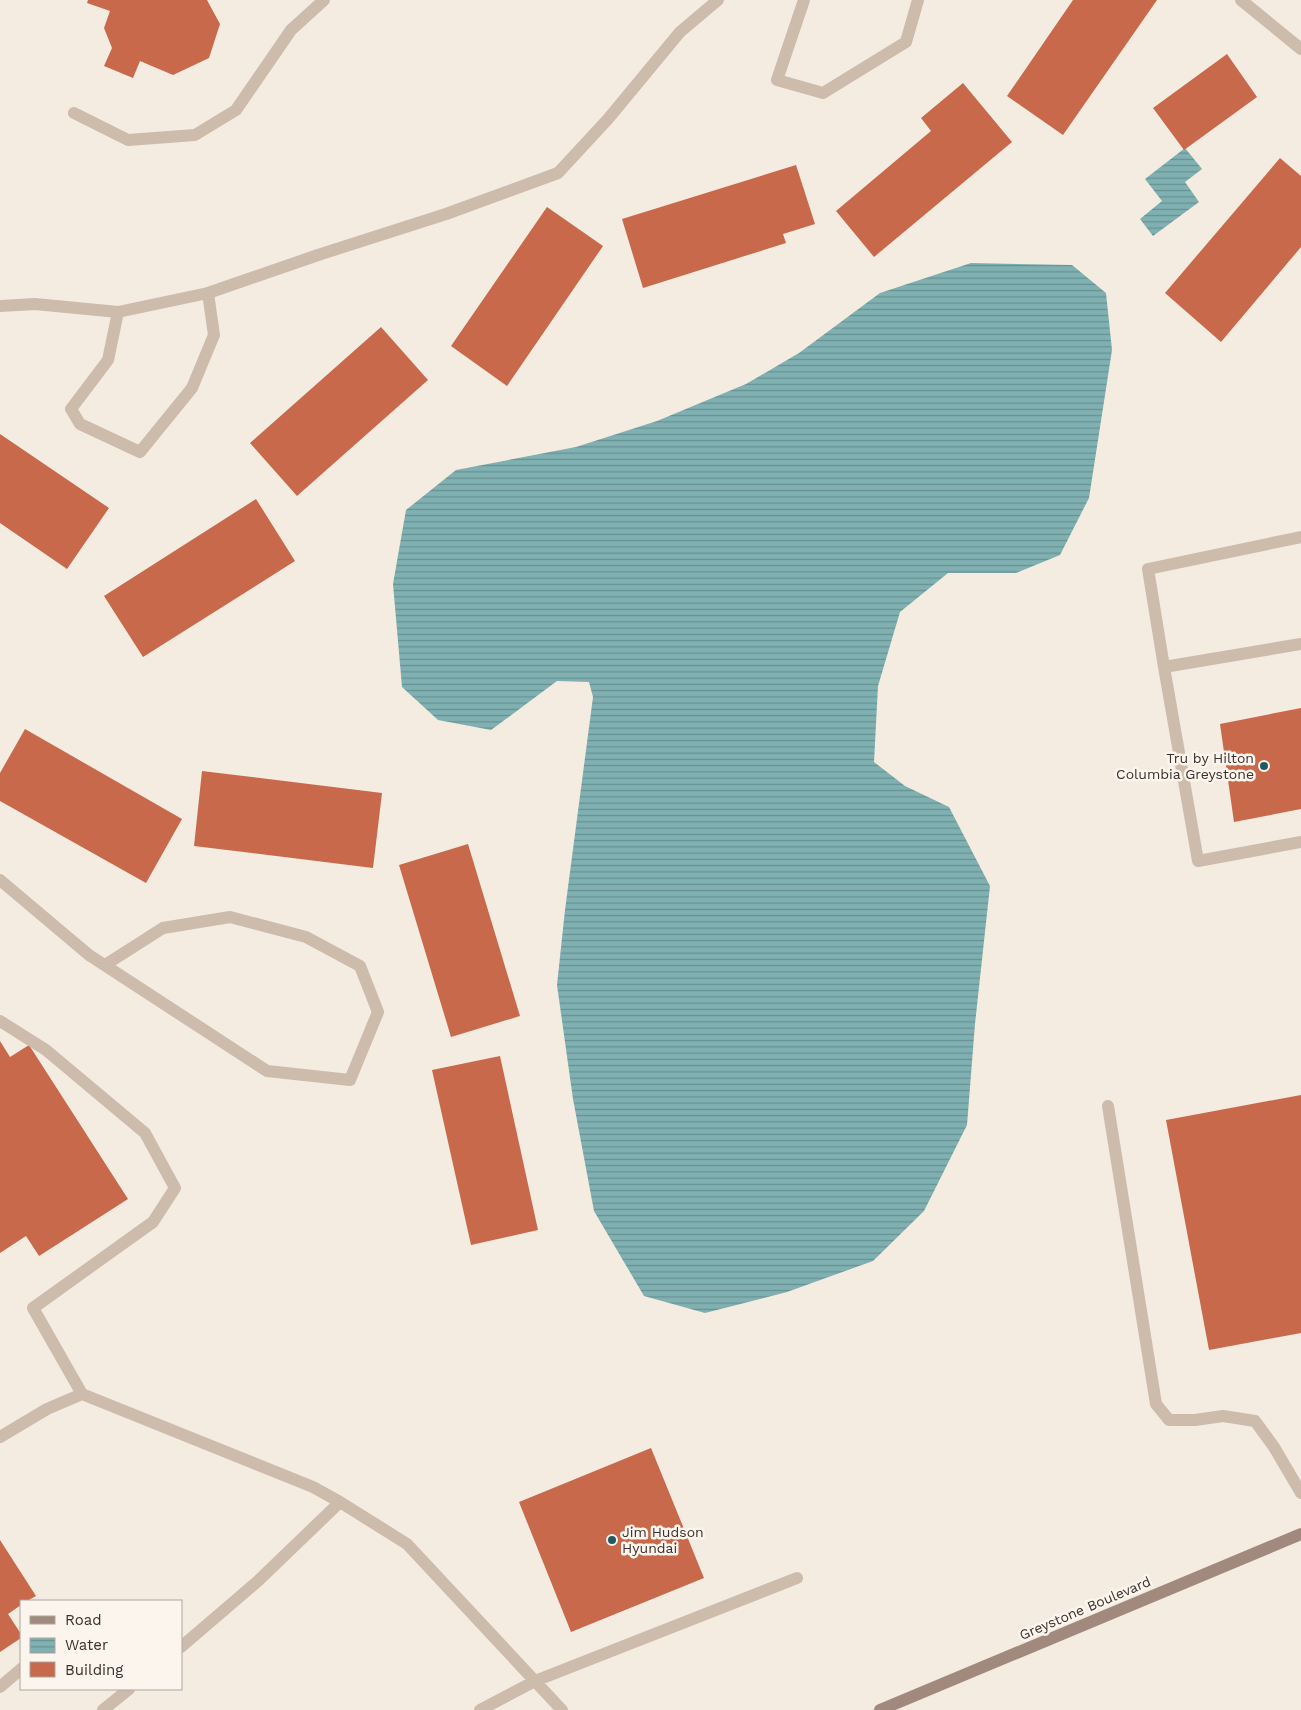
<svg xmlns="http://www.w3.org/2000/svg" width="1301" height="1710" font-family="'Work Sans',sans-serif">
  <defs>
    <pattern id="water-rules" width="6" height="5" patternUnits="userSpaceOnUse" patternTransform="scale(1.25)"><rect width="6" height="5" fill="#7fb0b2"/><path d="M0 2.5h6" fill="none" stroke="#699091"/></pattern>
  </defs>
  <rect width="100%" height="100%" fill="#f4ebe1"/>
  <path fill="url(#water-rules)" d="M1185,148L1202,169L1185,182L1199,202L1153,236L1140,219L1162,201L1145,179Z
    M971,263L1072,265L1106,293L1112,350L1089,498L1060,555L1016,573H948L900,612L878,686L874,762L905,786L949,807L990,886L975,1024L967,1125L924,1211L873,1261L787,1292L705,1313L644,1296L594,1211L573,1099L557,985L565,910L593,697L589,682L557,681L491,730L438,720L402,687L393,584L406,510L456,470L576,447L657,421L746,384L799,353L880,293Z"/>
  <path fill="#c8694b" d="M88,0H207L220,24L209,58L173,75L140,61L133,78L104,66L112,48L104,28L110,11L87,3Z
    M1073,0H1157L1063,135L1007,96Z
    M1227,54L1257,97L1184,150L1153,108Z
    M963,83L1012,142L874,257L836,211L931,131L921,118Z
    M1280,158L1301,176V247L1221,342L1165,293Z
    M796,165L815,224L783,234L786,243L643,288L622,219Z
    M547,207L603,246L507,386L451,346Z
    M381,327L428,380L297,496L250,443Z
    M0,434L109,508L67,569L0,523Z
    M256,499L295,561L143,657L104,596Z
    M1301,708V809L1234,822L1220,724Z
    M25,729L182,819L146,883L0,801V773Z
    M202,771L382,793L373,868L194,846Z
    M468,844L520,1016L451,1037L399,865Z
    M0,1041L10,1057L29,1045L128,1199L39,1256L26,1236L0,1253Z
    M500,1056L538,1230L471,1245L432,1070Z
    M1301,1095V1333L1209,1350L1166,1120Z
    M651,1448L704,1578L571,1632L519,1502Z
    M0,1540L36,1596L27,1601H21V1605L8,1614L21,1634V1638L0,1652Z"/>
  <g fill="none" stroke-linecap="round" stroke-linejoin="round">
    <path stroke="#cdbbac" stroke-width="12" d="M804,0L777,80L823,93L906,42L918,0
      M1241,0L1301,49
      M0,306L35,304L118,312L208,293L318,255L446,214L558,173L608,119L680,32L718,0
      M118,312L108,360L71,409L80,424L140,452L192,388L214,335L208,293
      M1301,644L1164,667L1198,861L1301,842
      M1164,667L1148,569L1301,537
      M0,880L89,955L267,1071L350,1080L378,1012L360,966L306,937L230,917L163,928L105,965
      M0,1021L46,1050L145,1133L175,1188L153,1222L33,1308L82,1394L313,1487L340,1502L407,1544L562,1710
      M1108,1106L1156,1404L1169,1420H1195L1223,1416L1255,1421L1274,1447L1301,1493
      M0,1437L47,1409L82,1394
      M181,1647L258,1581L340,1502
      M0,1687L21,1669
      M103,1710L129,1689
      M480,1710L535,1681L797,1578"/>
    <path stroke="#cdbbac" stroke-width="12" d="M74,113L128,140L195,135L236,110L291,30L324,0"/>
    <path stroke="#a18a7d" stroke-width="12" d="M880,1710L1301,1534"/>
  </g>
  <g fill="#1f5a5e" stroke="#fbf5ee" stroke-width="2">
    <circle cx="1264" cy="766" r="5"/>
    <circle cx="612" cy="1540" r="5"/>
  </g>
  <g text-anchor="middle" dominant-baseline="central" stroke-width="5" stroke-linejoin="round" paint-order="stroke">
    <g font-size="14" fill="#3b302b" stroke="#fbf5ee" text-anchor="end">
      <text x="1254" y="758">Tru by Hilton<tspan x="1254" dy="16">Columbia Greystone</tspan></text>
      <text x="622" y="1532" text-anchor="start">Jim Hudson<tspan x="622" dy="16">Hyundai</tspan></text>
    </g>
    <g font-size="14" fill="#3b302b" stroke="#fbf5ee">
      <text transform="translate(1085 1608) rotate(-23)">Greystone Boulevard</text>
    </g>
  </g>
  <rect x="20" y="1600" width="162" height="90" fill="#fbf5ee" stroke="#aea6a0"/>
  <rect x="30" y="1616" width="25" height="8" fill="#a18a7d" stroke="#aea6a0"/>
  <text x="65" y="1625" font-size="15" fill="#3b302b">Road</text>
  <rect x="30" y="1638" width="25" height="15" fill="url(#water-rules)" stroke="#aea6a0"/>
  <text x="65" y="1650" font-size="15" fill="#3b302b">Water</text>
  <rect x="30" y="1662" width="25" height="15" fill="#c8694b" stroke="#aea6a0"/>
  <text x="65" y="1675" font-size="15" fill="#3b302b">Building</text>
</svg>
